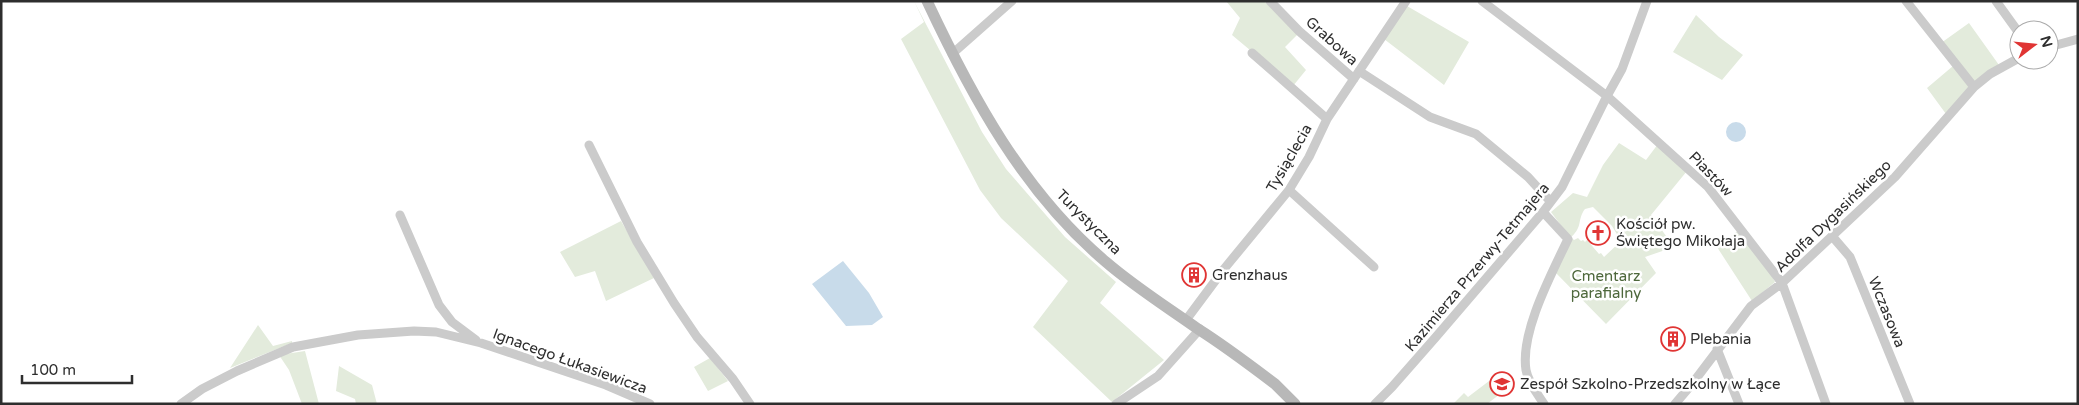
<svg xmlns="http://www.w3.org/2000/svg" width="2079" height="405" font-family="'Varela Round',sans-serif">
  <rect width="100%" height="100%" fill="#fff"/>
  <path fill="#e3ebdc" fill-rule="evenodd" d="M914,1L982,132L1006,169L1065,237L1116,282L1100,303L1164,360L1112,402L1033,327L1068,281L1001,218L980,190L901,39L924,22Z
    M1226,1H1264L1298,34L1285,47L1306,70L1293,86L1232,35L1240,18Z
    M1407,6L1469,42L1444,85L1384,39Z
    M1696,15L1719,37L1743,55L1722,80L1673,52Z
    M1969,23L1999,65L1974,83L1941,43Z
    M1953,66L1970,88L1946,114L1927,88Z
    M1619,143L1646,160L1658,144L1687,171L1651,215L1674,247L1645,257L1656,273L1606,324L1555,272L1571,239L1551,212L1573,193L1587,197L1603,165ZM1593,207L1612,226L1621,241L1604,257L1601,253L1599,254L1587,240L1585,242L1583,240L1581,241L1578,238L1574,240L1571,237C1583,227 1577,219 1585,209Z
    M621,221L654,278L606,301L595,271L575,277L560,252Z
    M1739,230L1765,263L1775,282L1752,301L1717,247Z
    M258,325L273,346L292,341V343L230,368Z
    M305,351L319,404H302L289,370L279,355Z
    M710,358L728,381L708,391L694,367Z
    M339,366L372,385L377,404H356L355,399L336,391Z
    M1493,378L1504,391L1487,404H1453L1464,393L1468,397Z"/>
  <path fill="#c8dbea" d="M1726 132a10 10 0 1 1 20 0a10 10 0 1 1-20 0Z
    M843,261L869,293L883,317L872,325L846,326L812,284Z"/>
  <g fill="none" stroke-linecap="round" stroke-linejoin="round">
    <path stroke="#cbcbcb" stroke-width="9" d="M1270,1L1299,31L1354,79
      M1482,1L1607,96L1708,187L1782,283L1826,404
      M1906,1L1974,87
      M1996,1L2019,33
      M2049,47L2078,39
      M1252,53L1327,119
      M952,54L1012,1
      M1359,71L1430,117L1476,134L1528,177L1550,201
      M589,145L637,242L674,303L697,337L733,379L750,404
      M1289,190L1374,267
      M1543,212L1568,239C1552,273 1520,332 1526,370C1528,382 1537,393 1544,404
      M400,215L439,305L452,322L476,340
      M1832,236L1850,257L1910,404
      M1186,320L1224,269L1289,190L1309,157L1327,119L1406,1
      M1717,349L1739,404
      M181,404L202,389L237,371L293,347L358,335L414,331L436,332L481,343L606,385L650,404
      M1116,404L1158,376L1200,329
      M1375,404L1392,387L1435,338L1543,212L1562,187L1607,96L1622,69L1647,1
      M1675,404L1692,384L1751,306L1782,283L1895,177L1974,87L1990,74L2019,58"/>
    <path stroke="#b8b8b8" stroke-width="11" d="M927,1C972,97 1024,193 1106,262C1135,287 1167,307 1198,329C1225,346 1250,365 1275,384L1295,404"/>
  </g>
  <defs>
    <g id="church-ring" transform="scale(1.25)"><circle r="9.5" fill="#fff" stroke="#e03534" stroke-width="1.5"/><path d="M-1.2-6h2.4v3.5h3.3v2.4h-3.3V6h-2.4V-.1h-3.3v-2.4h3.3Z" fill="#e03534"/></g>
    <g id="building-ring" transform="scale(1.25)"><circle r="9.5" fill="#fff" stroke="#e03534" stroke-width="1.5"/><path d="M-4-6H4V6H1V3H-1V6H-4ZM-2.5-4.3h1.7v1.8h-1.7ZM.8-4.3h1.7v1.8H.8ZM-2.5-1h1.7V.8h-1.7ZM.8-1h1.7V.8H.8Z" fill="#e03534"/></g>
    <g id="school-ring" transform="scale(1.25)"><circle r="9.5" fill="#fff" stroke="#e03534" stroke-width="1.5"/><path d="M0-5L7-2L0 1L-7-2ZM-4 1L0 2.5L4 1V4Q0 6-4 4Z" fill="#e03534"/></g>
  </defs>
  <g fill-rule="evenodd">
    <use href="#church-ring" x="1598" y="233"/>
    <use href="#building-ring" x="1194" y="275"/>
    <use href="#building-ring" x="1673" y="339"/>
    <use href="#school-ring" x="1502" y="384"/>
  </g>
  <g text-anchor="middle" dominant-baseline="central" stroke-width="5" stroke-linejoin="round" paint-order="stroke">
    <g font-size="15" fill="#2e2e2e" stroke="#fff">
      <text transform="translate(1332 41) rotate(42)">Grabowa</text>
      <text transform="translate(1289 158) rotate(-60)">Tysiąclecia</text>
      <text transform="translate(1711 174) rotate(46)">Piastów</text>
      <text transform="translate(1833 216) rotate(-44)">Adolfa Dygasińskiego</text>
      <text transform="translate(1089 222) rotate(45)">Turystyczna</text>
      <text transform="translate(1477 267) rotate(-50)">Kazimierza Przerwy-Tetmajera</text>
      <text transform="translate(1887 312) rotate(68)">Wczasowa</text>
      <text transform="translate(570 361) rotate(20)">Ignacego Łukasiewicza</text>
    </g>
    <g font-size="15" fill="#2e2e2e" stroke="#fff" text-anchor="start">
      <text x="1616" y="224">Kościół pw.<tspan x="1616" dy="17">Świętego Mikołaja</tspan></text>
      <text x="1212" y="275">Grenzhaus</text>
      <text x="1690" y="339">Plebania</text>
      <text x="1520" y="384">Zespół Szkolno-Przedszkolny w Łące</text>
    </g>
    <g font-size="15" fill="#4e683c" stroke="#fff">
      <text x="1606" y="276">Cmentarz<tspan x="1606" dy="17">parafialny</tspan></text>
    </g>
  </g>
  <rect width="2079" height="405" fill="none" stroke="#2e2e2e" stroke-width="5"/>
  <g transform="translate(2034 45) rotate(74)"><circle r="24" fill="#ffffff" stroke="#ababab"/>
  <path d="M0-4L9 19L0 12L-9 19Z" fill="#e03534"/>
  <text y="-8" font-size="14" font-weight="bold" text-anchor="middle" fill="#2e2e2e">N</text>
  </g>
  <path d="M22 375v8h110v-8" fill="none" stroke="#2e2e2e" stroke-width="2.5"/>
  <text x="30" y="375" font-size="15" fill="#2e2e2e" stroke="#ffffff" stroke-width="4" paint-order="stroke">100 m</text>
</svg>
